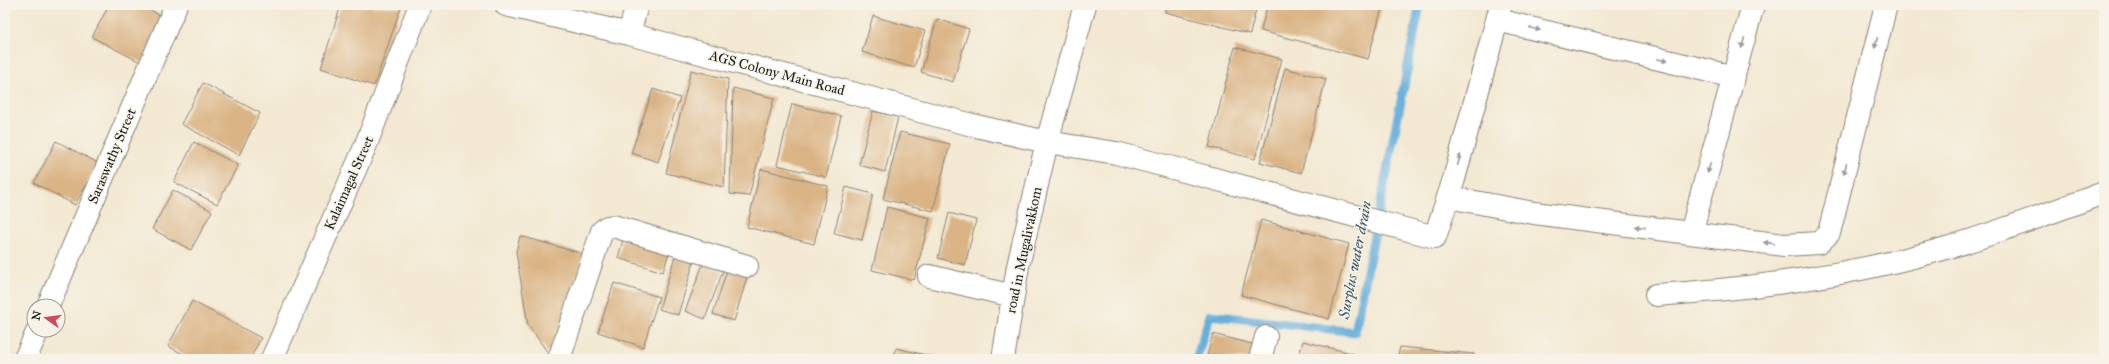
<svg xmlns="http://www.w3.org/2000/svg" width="2109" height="364" font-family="'IM FELL Great Primer',serif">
  <rect width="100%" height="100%" fill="#f7f3e8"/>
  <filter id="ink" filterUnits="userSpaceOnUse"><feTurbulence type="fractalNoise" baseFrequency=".025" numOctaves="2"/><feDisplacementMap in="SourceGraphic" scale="8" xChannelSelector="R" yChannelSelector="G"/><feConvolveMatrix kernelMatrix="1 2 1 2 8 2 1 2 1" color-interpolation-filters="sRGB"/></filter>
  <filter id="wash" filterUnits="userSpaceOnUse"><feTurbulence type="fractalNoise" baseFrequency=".012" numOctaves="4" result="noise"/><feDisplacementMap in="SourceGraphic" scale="16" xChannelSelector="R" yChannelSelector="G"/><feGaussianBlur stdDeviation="0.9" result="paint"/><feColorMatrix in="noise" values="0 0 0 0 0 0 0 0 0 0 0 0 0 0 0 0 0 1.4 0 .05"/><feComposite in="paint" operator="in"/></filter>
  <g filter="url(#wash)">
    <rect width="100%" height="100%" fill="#f3e8d1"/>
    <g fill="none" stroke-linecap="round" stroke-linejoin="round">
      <path stroke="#65afdd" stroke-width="9" d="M1196,359L1210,315L1355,332L1420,5"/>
    </g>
    <g id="blocks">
      <path fill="#dab485" d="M109,5H141L165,18L142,63L92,37Z
        M341,5L401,7L374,86L321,68Z
        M1166,5H1257L1250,34L1165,12Z
        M1267,5H1372L1382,8L1368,59L1261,31Z
        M873,16L925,31L914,68L862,52Z
        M937,19L969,29L953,82L921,72Z
        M1235,47L1282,59L1255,159L1209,147Z
        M1285,68L1326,79L1301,173L1260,162Z
        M691,70L728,79L724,187L666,173Z
        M203,83L260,113L239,155L181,124Z
        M733,88L774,98L749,196L730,194Z
        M653,89L680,98L658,162L631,153Z
        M792,104L841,116L826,177L777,165Z
        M873,111L898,117L885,172L859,165Z
        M900,132L950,144L933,211L883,199Z
        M56,141L98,163L75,205L34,183Z
        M194,142L238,165L217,204L174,182Z
        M761,169L828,186L814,244L747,227Z
        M846,187L873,194L862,240L834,233Z
        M173,190L212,211L191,250L152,229Z
        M887,207L930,218L914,280L872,270Z
        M949,213L976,220L965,265L938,258Z
        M1261,220L1349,244L1329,319L1241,295Z
        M520,236L584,254L551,357L528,325L516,252Z
        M624,236L670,249L663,272L618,258Z
        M675,256L694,261L678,315L659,309Z
        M703,264L723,271L705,319L685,311Z
        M728,267L748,274L734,321L713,314Z
        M614,283L659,297L643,347L598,332Z
        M192,301L261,338L250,359H192L168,346Z
        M1213,334L1256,345L1252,359H1206Z
        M1303,341L1354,354L1353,359H1298Z
        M1400,347L1474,354L1473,359H1397Z
        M896,348L938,358V359H893Z"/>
    </g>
  </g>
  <g filter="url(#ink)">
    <use href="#blocks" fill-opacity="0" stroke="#888276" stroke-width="1"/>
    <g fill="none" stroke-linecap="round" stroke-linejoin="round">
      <g stroke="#888276" stroke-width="24">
        <path id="minor" d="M506,5L629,34L976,126L1047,142L1116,153L1435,237L1454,179L1501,5
          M1497,20L1734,77
          M629,34L637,5
          M1448,197L1534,213L1784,245L1819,243L1829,233L1886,5
          M1691,233L1753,5
          M929,276L1013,296
          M1656,295C1750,289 1853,275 1943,249C1998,233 2051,212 2104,193
          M48,306L176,5
          M25,359L38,330
          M272,359L365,147L420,5
          M559,359L602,231L607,227L613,226L747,266
          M1003,359L1018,266L1047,142L1085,5
          M1260,359L1266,337"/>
      </g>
      <use href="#minor" stroke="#fff" stroke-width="22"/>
    </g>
    <defs><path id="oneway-solid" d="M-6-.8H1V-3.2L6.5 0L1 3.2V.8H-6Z"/></defs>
    <g fill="#999">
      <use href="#oneway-solid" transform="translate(1535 29) rotate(14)"/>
      <use href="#oneway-solid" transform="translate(1743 43) rotate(105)"/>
      <use href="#oneway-solid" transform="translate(1876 43) rotate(105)"/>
      <use href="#oneway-solid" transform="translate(1662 60) rotate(14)"/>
      <use href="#oneway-solid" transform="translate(1459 160) rotate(-75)"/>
      <use href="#oneway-solid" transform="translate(1709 168) rotate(105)"/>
      <use href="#oneway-solid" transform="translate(1845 169) rotate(104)"/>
      <use href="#oneway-solid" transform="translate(1640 227) rotate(-173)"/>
      <use href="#oneway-solid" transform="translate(1769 243) rotate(-173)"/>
    </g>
  </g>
  <g text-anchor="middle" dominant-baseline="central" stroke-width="3" stroke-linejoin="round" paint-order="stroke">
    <g font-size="14" fill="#1c1c1c" stroke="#f7f3e8">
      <text transform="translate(777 73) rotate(15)">AGS Colony Main Road</text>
      <text transform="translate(112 156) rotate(-67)">Saraswathy Street</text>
      <text transform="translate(349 183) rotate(-66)">Kalaimagal Street</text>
      <text transform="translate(1024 250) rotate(-78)">road in Mugalivakkom</text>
    </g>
    <g font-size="15" font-style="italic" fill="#395769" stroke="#f7f3e8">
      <text transform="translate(1355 260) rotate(-79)">Surplus water drain</text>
    </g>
  </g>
  <rect width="2109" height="364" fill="none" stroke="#f7f3e8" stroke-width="20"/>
  <g transform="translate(46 318) rotate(284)"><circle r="19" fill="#f7f3e8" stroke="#9f9d96"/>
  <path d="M0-3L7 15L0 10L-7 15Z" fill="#d1495b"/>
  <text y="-6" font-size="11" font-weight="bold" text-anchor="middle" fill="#1c1c1c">N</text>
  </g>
</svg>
